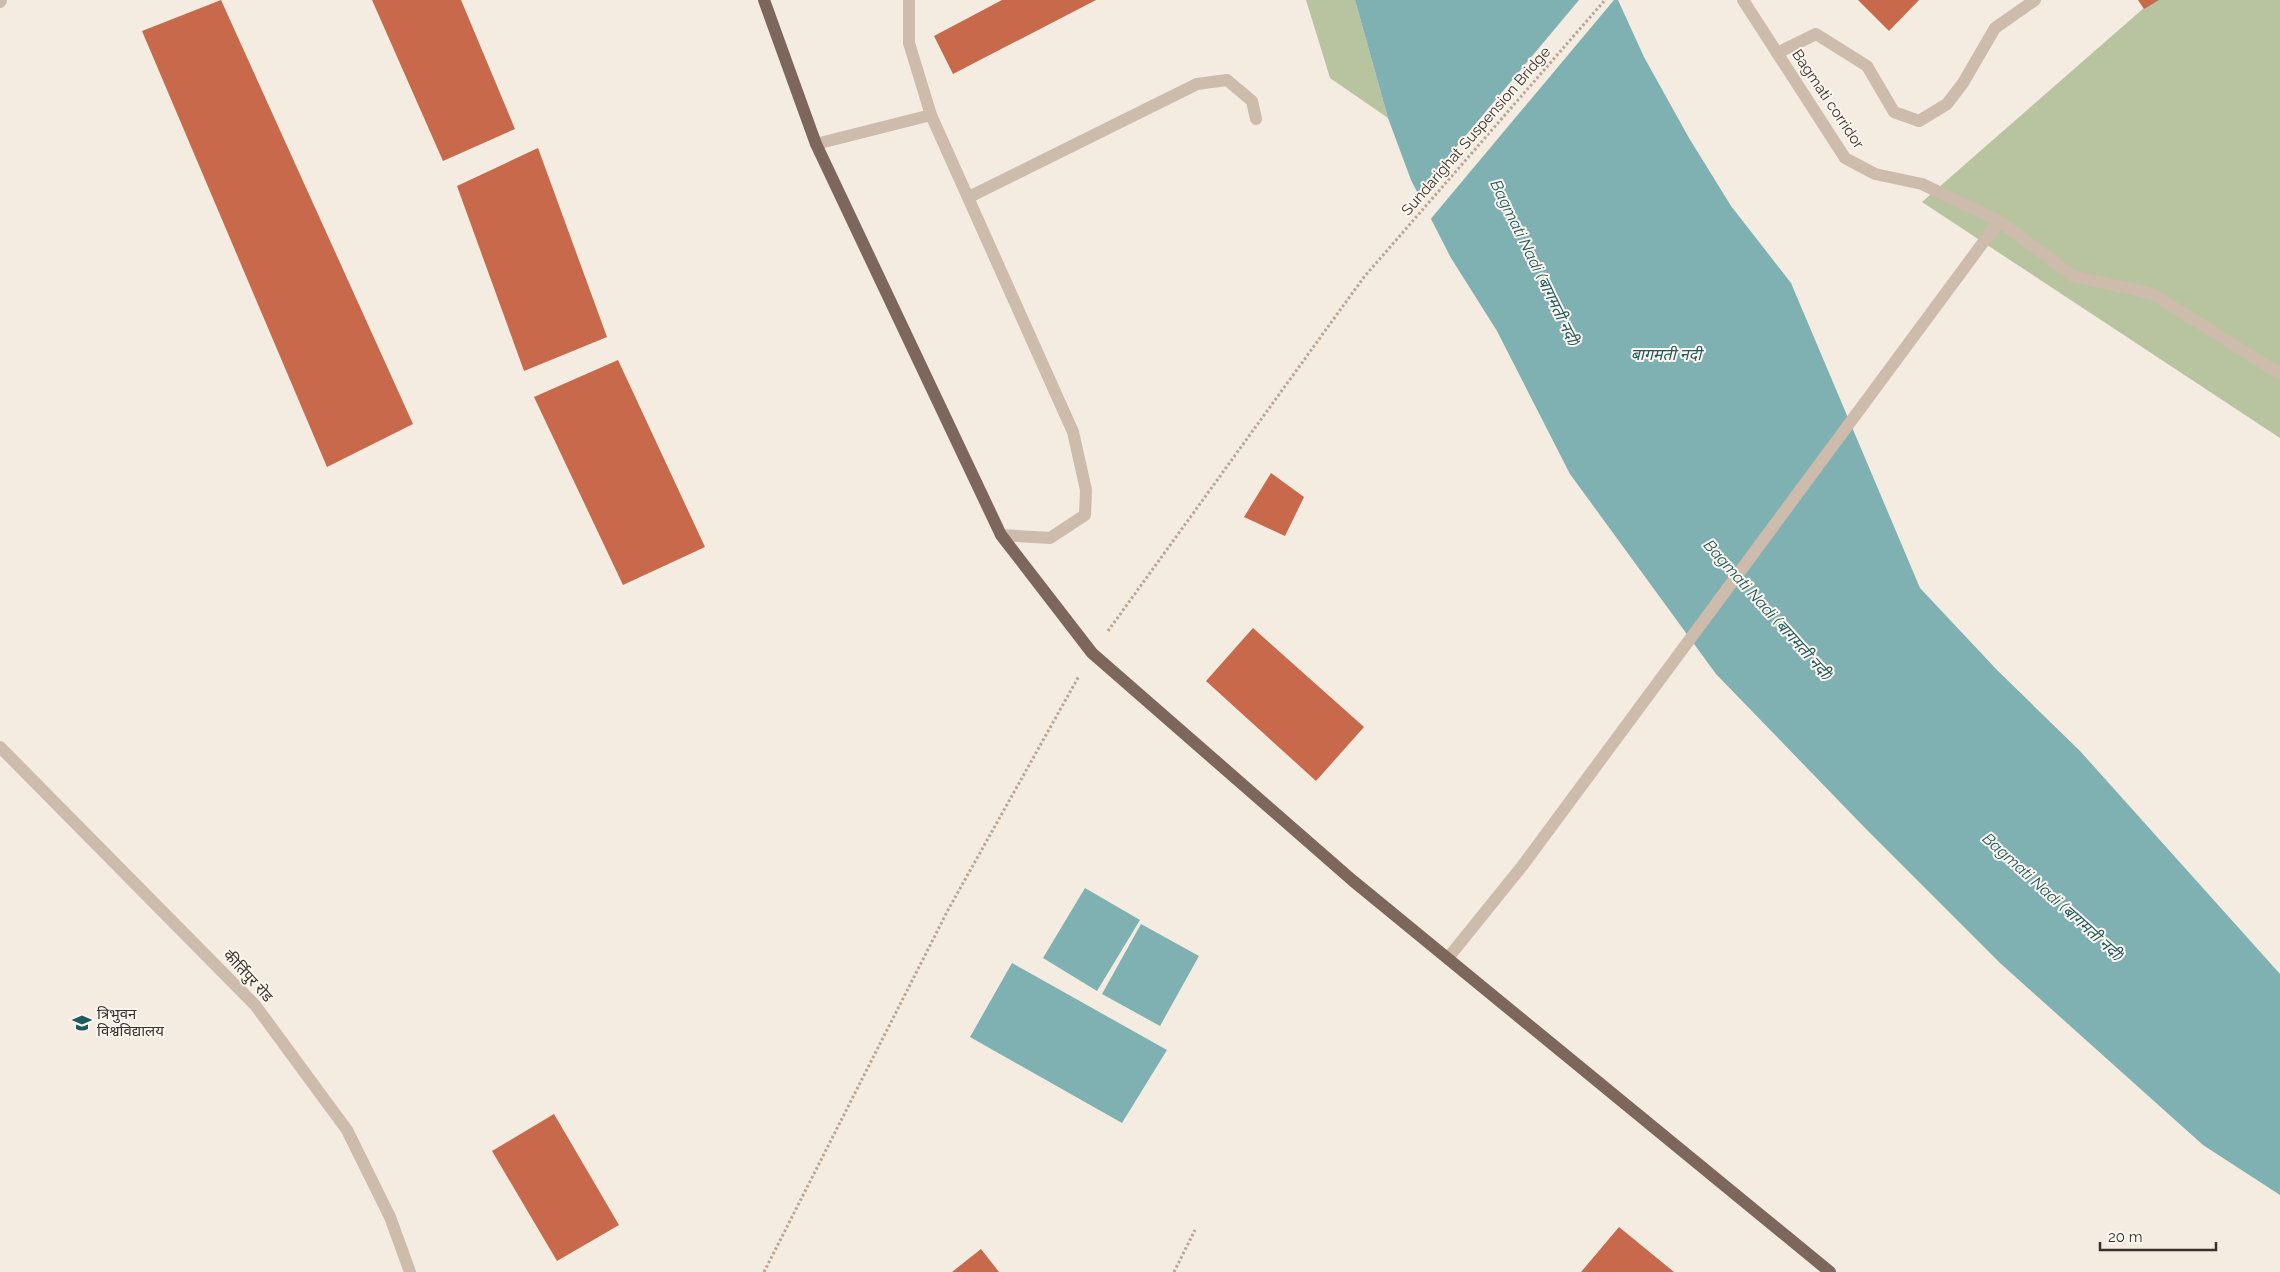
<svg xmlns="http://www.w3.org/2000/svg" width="2280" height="1272" font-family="Raleway,'Noto Sans Devanagari',sans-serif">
  <rect width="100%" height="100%" fill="#f4ebe1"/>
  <path fill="#b8c4a0" d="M1306,0H1355L1388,118L1330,78Z
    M2153,0H2280V438L1922,202Z"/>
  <path fill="#7fb0b2" d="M1355,0H1618L1644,57L1689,138L1731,206L1791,283L1920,588L1997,670L2080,751L2280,974V1195L2203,1145L2000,963L1867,830L1716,674L1570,474L1497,331L1451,258L1411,180L1388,118Z
    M1085,888L1140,920L1097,991L1043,958Z
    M1141,924L1199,956L1160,1026L1102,994Z
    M1012,963L1167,1050L1122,1123L970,1037Z"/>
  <path fill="#f4ebe1" d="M1579,0H1614L1429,221L1416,195Z"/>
  <path fill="#c8694b" d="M221,0L413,424L327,467L142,31Z
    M372,0H461L515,129L443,161Z
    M1002,0H1096L953,74L934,36Z
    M1858,0H1919L1889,31Z
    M2138,0H2159L2144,9Z
    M538,148L607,337L524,371L457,186Z
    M618,360L705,547L623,585L534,397Z
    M1271,473L1304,497L1285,536L1244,517Z
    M1253,628L1364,727L1316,781L1206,681Z
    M554,1114L619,1225L557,1261L492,1151Z
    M1619,1227L1674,1272H1581Z
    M981,1249L999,1272H952Z"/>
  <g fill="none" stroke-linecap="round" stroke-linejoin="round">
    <path stroke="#b9a596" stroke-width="3" stroke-dasharray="2.5 2.5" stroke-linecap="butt" d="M1108,631L1364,277L1605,0
      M764,1272L948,910L1079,676
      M1174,1272L1195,1230"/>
    <path stroke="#cdbbac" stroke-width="12" d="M909,0V43L931,115L1073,432L1086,490L1085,515L1050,538L1001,535
      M1743,0L1845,158L1875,174L1922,184L1999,221L2073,276L2153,294L2280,374
      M0,2L1,0
      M1777,53L1816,34L1867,66L1894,112L1919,121L1947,104L1963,83L1995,28L2035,0
      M816,144L931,115
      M969,197L1197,84L1227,80L1252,101L1256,119
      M0,747L255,1005L347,1130L390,1217L410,1272
      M1448,958L1523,865L1999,221"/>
    <path stroke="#7d675c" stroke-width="12" d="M764,0L816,144L1001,535L1092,653L1352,880L1830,1272"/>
  </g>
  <defs>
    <g id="university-bare" transform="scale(1.5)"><path d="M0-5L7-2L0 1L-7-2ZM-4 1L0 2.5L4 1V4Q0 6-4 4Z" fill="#1f5a5e" stroke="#fbf5ee" stroke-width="2.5" paint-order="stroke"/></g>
  </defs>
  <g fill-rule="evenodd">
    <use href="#university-bare" x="82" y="1023"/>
  </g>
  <g text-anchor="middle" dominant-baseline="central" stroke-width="4" stroke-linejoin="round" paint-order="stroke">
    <g font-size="15" fill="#3b302b" stroke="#fbf5ee">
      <text transform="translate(1828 99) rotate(56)">Bagmati corridor</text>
      <text transform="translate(1476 131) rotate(-49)">Sundarighat Suspension Bridge</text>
      <text transform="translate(248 976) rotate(47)">कीर्तिपुर रोड</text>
    </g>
    <g font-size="15" fill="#3b302b" stroke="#fbf5ee" text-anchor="start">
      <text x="97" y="1014">त्रिभुवन<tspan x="97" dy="17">विश्वविद्यालय</tspan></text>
    </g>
    <g font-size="16" font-style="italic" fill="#1f5a5e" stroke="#fbf5ee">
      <text transform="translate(1535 263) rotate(64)">Bagmati Nadi (बागमती नदी)</text>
      <text x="1666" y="354">बागमती नदी</text>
      <text transform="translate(1768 610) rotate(48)">Bagmati Nadi (बागमती नदी)</text>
      <text transform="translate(2053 897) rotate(42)">Bagmati Nadi (बागमती नदी)</text>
    </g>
  </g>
  <path d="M2100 1242v8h116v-8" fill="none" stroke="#3b302b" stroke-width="2.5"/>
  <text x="2108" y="1242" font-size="15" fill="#3b302b" stroke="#fbf5ee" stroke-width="4" paint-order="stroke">20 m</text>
</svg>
